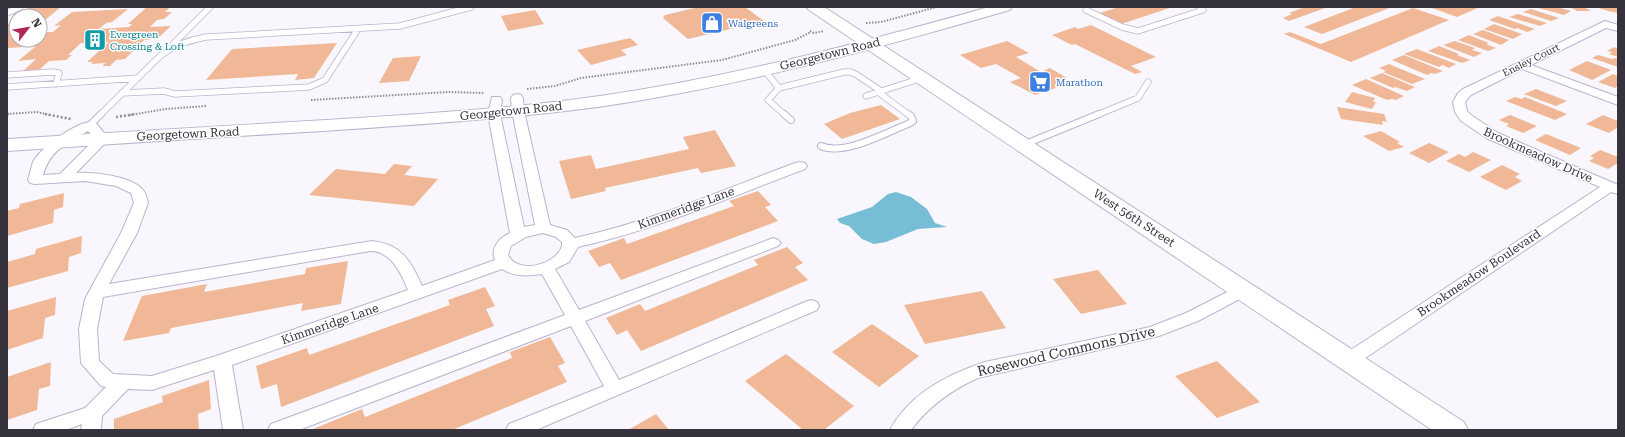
<svg xmlns="http://www.w3.org/2000/svg" width="1625" height="437" font-family="'Roboto Serif',serif">
  <rect width="100%" height="100%" fill="#f9f7fd"/>
  <path fill="#76bdd6" d="M896,192L911,197L927,209L935,223L947,227L918,229L886,242L874,244L862,239L849,226L840,223L837,219L872,207L888,194Z"/>
  <path fill="#f0b896" d="M30,7H61L40,24V16L20,15Z
    M147,7H170L165,12H172L164,19L157,20L150,27L171,26L157,39L144,40L125,59L116,60L110,66H102L106,63L91,64L93,62H87L109,42L81,43L68,55H72L66,60L49,61L38,71L22,72L36,59L18,61L36,46L9,48L7,49V25L12,21H16V40H40V32H53L61,25L54,26L72,12L128,9L112,22L106,23L99,29L129,27L132,24H128Z
    M699,7H745L764,21L688,39L663,18L665,15Z
    M1119,7H1173L1121,24L1097,14Z
    M1305,7H1328L1289,21L1283,18L1292,14L1289,13Z
    M1356,7H1392L1322,34L1304,27Z
    M1429,7H1480L1457,17Z
    M1535,7H1557L1571,11L1564,15Z
    M1570,7H1584L1591,11H1577Z
    M1595,7H1618V13L1608,11Z
    M1413,8L1449,20L1351,62L1284,34L1290,32L1321,44Z
    M1531,9L1559,18L1551,21L1523,12Z
    M535,10L544,24L508,31L501,16Z
    M1518,14L1547,23L1540,26L1509,17Z
    M1498,16L1535,29L1527,32L1517,28L1515,29L1489,20Z
    M1494,24L1522,34L1513,39L1484,29Z
    M1091,25L1156,57L1131,66L1142,72L1135,74L1075,44L1072,45L1052,35L1075,27L1078,29Z
    M1483,30L1509,40L1501,45L1473,34Z
    M1469,35L1489,43L1486,44L1496,48L1488,51L1458,40Z
    M630,38L638,45L621,50L627,55L591,65L577,50Z
    M1007,41L1029,53L1016,57L1041,72L1050,68L1067,78L1063,79L1070,83L1035,95L1010,82L1021,78L996,64L981,68L960,55Z
    M1455,41L1475,48L1472,50L1482,53L1474,57L1443,45Z
    M337,43L314,78L295,80L298,74L206,80L232,49Z
    M1439,46L1459,54L1457,55L1470,60L1462,63L1428,51Z
    M1614,47L1618,49V57L1609,54L1612,52L1607,51Z
    M1417,49L1456,64L1449,68L1443,65L1439,67L1404,54Z
    M1404,55L1443,71L1435,74L1431,73L1427,75L1392,60Z
    M1598,55L1612,59L1615,58L1618,59V67L1592,58Z
    M421,56L409,81L379,83L393,58Z
    M1587,61L1611,70L1592,80L1569,70Z
    M1389,64L1425,79L1412,84L1383,72L1386,71L1379,68Z
    M1382,73L1415,87L1407,91L1395,87L1393,88L1370,78Z
    M1613,74L1618,76V86L1615,88L1598,82Z
    M1366,79L1404,96L1396,100L1392,99L1387,100L1352,85Z
    M1536,89L1567,101L1556,106L1524,94Z
    M1352,92L1375,98L1373,102H1376L1372,109L1345,102Z
    M1515,97L1521,99L1525,97L1567,114L1555,120L1506,101Z
    M881,105L900,119L842,139L824,124L850,113Z
    M1337,107L1384,114L1387,122L1382,121L1383,125L1341,119Z
    M1510,115L1537,126L1523,133L1506,126L1509,124L1499,120Z
    M1603,115L1618,121V127L1609,133L1586,124Z
    M715,130L736,166L701,173L698,168L605,188L606,191L571,199L559,161L591,155L596,169L689,149L683,137Z
    M1381,131L1400,142L1397,143L1404,147L1389,151L1363,136Z
    M1546,134L1581,148L1570,155L1535,140Z
    M1429,143L1449,152L1429,163L1409,153Z
    M1600,150L1618,157V163L1608,169L1589,161L1594,158L1590,156Z
    M1473,152L1491,160L1469,172L1446,161L1459,154L1465,157Z
    M394,164L412,166L404,175L438,179L414,206L309,195L336,169L385,174Z
    M1502,165L1520,174L1515,177L1522,181L1506,190L1480,177Z
    M758,191L771,205L765,207L778,221L621,280L610,263L599,267L588,251L624,238L627,244L734,206L729,201Z
    M64,193L63,207L54,210L53,223L7,236V211L19,208L20,204Z
    M82,236L81,253L69,257L68,271L7,288V262L35,254L36,249Z
    M787,247L803,263L795,267L808,280L641,351L627,330L617,335L606,318L640,304L645,311L758,265L754,260Z
    M348,261L341,304L301,311L303,303L171,328L169,333L123,341L142,296L207,284L204,292L305,274L306,268Z
    M1098,270L1127,304L1081,314L1053,279Z
    M485,287L495,306L486,309L494,326L281,407L277,384L261,389L256,366L307,348L309,355L450,305L448,300Z
    M982,291L1006,328L925,344L904,305Z
    M56,297L55,315L45,318L43,338L7,350V311Z
    M872,324L919,356L879,387L832,352Z
    M550,337L565,363L558,366L567,382L452,430H313V429L362,409L365,417L512,358L510,352Z
    M786,354L854,406L824,430H803L745,381Z
    M1217,361L1260,402L1217,418L1175,376Z
    M51,362L50,386L39,389L37,410L7,420V377Z
    M209,380L211,409L198,414L199,430H114V419L163,402L162,396Z
    M656,414L669,430H628Z"/>
  <g fill="none" stroke-linecap="round" stroke-linejoin="round">
    <g stroke="#bbb3cf" stroke-width="7">
      <path id="lane-far1" d="M1087,7L1086,10L1122,27L1138,31L1203,10L1200,7
        M7,13L20,7
        M173,44L210,7
        M765,71L779,88L768,100L785,115
        M7,75L52,72L59,73L56,84
        M7,87L138,78
        M779,88L844,72H851L857,75L881,91
        M878,92L909,115
        M122,93L164,91L175,94L309,87L325,80L358,29
        M866,96L922,78
        M100,115L160,56C174,45 189,40 206,37L400,26L471,7
        M1097,115L1138,98L1148,82"/>
    </g>
    <g stroke="#bbb3cf" stroke-width="8">
      <path id="lane" d="M784,114L791,120
        M90,125L101,114
        M1023,145L1099,114
        M821,146C844,156 885,133 908,124L913,121L911,116L908,114"/>
    </g>
    <g stroke="#bbb3cf" stroke-width="2">
      <path id="street" d="M1605,21L1618,25V31L1606,28L1531,65L1618,97V105L1522,69L1471,95L1465,102L1467,111L1471,115L1498,133L1618,185V194L1611,192L1355,365L1349,367L1343,365L1340,360L1343,355L1600,187L1488,139L1461,121L1455,112L1453,102L1458,93L1463,89Z
        M517,94L521,95L523,98L524,111L550,225L567,230L575,238C650,222 723,190 795,163L800,162L805,163L807,166L805,169C730,197 656,230 578,247L569,262L555,269L579,310L768,240L773,238L778,240L781,243L778,246L585,321L619,380L805,302L811,300L817,302L819,306L817,310L536,430H506L509,424L604,386L571,326L299,430H268L271,424L565,315L542,274C528,276 514,277 502,269L232,365L243,430H223L214,370L152,390L128,389L102,416L101,430H81L82,424L66,430H33L36,424L85,408L106,387L101,386L81,363L79,329L85,299L121,233L134,203L131,193L116,186L85,181L35,184L30,183L28,180C30,174 31,167 33,162C40,148 79,119 95,122L109,139L76,173C94,172 130,176 142,189C146,192 147,199 148,203L137,233L109,284L372,241C401,244 411,261 422,286L495,260C490,248 499,238 510,233L488,114L492,97H500L502,100L500,114L524,227L535,225L512,111L511,98L513,95ZM88,131L95,139L60,174L43,175C50,150 67,143 88,131ZM543,233L556,237L562,242V246C556,265 518,275 508,255L511,246L526,237ZM370,251C391,251 401,273 408,290L216,356L152,376L113,374L99,361L97,329L103,297Z
        M1243,284L1249,286L1251,290L1249,294L1198,321L1159,336L978,378C951,390 929,406 911,430H890C909,394 948,374 985,362L1150,327L1186,313Z"/>
    </g>
    <g stroke="#bbb3cf" stroke-width="2">
      <path id="secondary" d="M989,7H1012L1010,10C874,49 738,87 598,107C506,119 415,125 323,131C218,137 112,144 7,151V139C113,133 220,126 326,120C418,114 509,109 600,96C732,77 861,43 989,7Z"/>
    </g>
    <g stroke="#bbb3cf" stroke-width="2">
      <path id="primary" d="M806,7H824L1464,422L1468,430H1432L809,10Z"/>
    </g>
    <path stroke="#8f8d96" stroke-width="2" stroke-dasharray="1.5 1.5" stroke-linecap="butt" d="M866,23L881,22L937,7
      M810,31L814,33L824,31
      M527,89L555,86L581,78L722,60L795,40L811,32
      M311,100L448,92L484,93
      M7,114L37,112L50,115
      M130,115L165,109L206,106"/>
    <path stroke="#8f8d96" stroke-width="2.5" stroke-dasharray="2 2" stroke-linecap="butt" d="M7,114H11
      M45,114L71,119
      M116,117L136,114"/>
    <use href="#lane-far1" stroke="#fff" stroke-width="5.5"/>
    <use href="#lane" stroke="#fff" stroke-width="6"/>
    <use href="#street" fill="#fff" fill-rule="evenodd"/>
    <use href="#secondary" fill="#fff" fill-rule="evenodd"/>
    <use href="#primary" fill="#fff" fill-rule="evenodd"/>
  </g>
  <defs>
    <g id="shop-square" transform="scale(1.15)"><rect x="-9" y="-9" width="18" height="18" rx="4" fill="#3f7fe0" stroke="#fff"/><path d="M-5-2.5h2.3a2.7 3.5 0 0 1 5.4 0H5L5.5 6h-11ZM-1.5-2.5h3a1.5 2.3 0 0 0-3 0Z" fill="#fff"/></g>
    <g id="building-square" transform="scale(1.15)"><rect x="-9" y="-9" width="18" height="18" rx="4" fill="#0f9aa8" stroke="#fff"/><path d="M-4-6H4V6H1V3H-1V6H-4ZM-2.5-4.3h1.7v1.8h-1.7ZM.8-4.3h1.7v1.8H.8ZM-2.5-1h1.7V.8h-1.7ZM.8-1h1.7V.8H.8Z" fill="#fff"/></g>
    <g id="supermarket-square" transform="scale(1.15)"><rect x="-9" y="-9" width="18" height="18" rx="4" fill="#3f7fe0" stroke="#fff"/><path d="M-6-5.5h2.5l.6 2H6L4.5 2H-2.5L-4.4-4H-6ZM-1.5 3.2a1.3 1.3 0 1 0 .1 0ZM3 3.2a1.3 1.3 0 1 0 .1 0Z" fill="#fff"/></g>
  </defs>
  <g fill-rule="evenodd">
    <use href="#shop-square" x="712" y="23"/>
    <use href="#building-square" x="95" y="40"/>
    <use href="#supermarket-square" x="1040" y="82"/>
  </g>
  <g text-anchor="middle" dominant-baseline="central" stroke-width="3" stroke-linejoin="round" paint-order="stroke">
    <g font-size="10" fill="#366cbe" stroke="#fff" text-anchor="start">
      <text x="728" y="23">Walgreens</text>
      <text x="1056" y="82">Marathon</text>
    </g>
    <g font-size="10" fill="#0d838f" stroke="#fff" text-anchor="start">
      <text x="110" y="34">Evergreen<tspan x="110" dy="12">Crossing &amp; Loft</tspan></text>
    </g>
    <g font-size="10" fill="#36333e" stroke="#fff">
      <text transform="translate(1531 60) rotate(-26)">Ensley Court</text>
    </g>
    <g font-size="12" fill="#36333e" stroke="#fff">
      <text transform="translate(830 54) rotate(-14)">Georgetown Road</text>
      <text transform="translate(511 111) rotate(-6)">Georgetown Road</text>
      <text transform="translate(188 134) rotate(-3)">Georgetown Road</text>
      <text transform="translate(1538 155) rotate(24)">Brookmeadow Drive</text>
      <text transform="translate(686 208) rotate(-20)">Kimmeridge Lane</text>
      <text transform="translate(1134 218) rotate(33)">West 56th Street</text>
      <text transform="translate(1479 273) rotate(-34)">Brookmeadow Boulevard</text>
      <text transform="translate(330 324) rotate(-19)">Kimmeridge Lane</text>
    </g>
    <g font-size="14" fill="#36333e" stroke="#fff">
      <text transform="translate(1066 351) rotate(-13)">Rosewood Commons Drive</text>
    </g>
  </g>
  <rect width="1625" height="437" fill="none" stroke="#36333e" stroke-width="16"/>
  <g transform="translate(28 28) rotate(59)"><circle r="19" fill="#ffffff" stroke="#afadb2"/>
  <path d="M0-3L7 15L0 10L-7 15Z" fill="#b52553"/>
  <text y="-6" font-size="11" font-weight="bold" text-anchor="middle" fill="#36333e">N</text>
  </g>
</svg>
